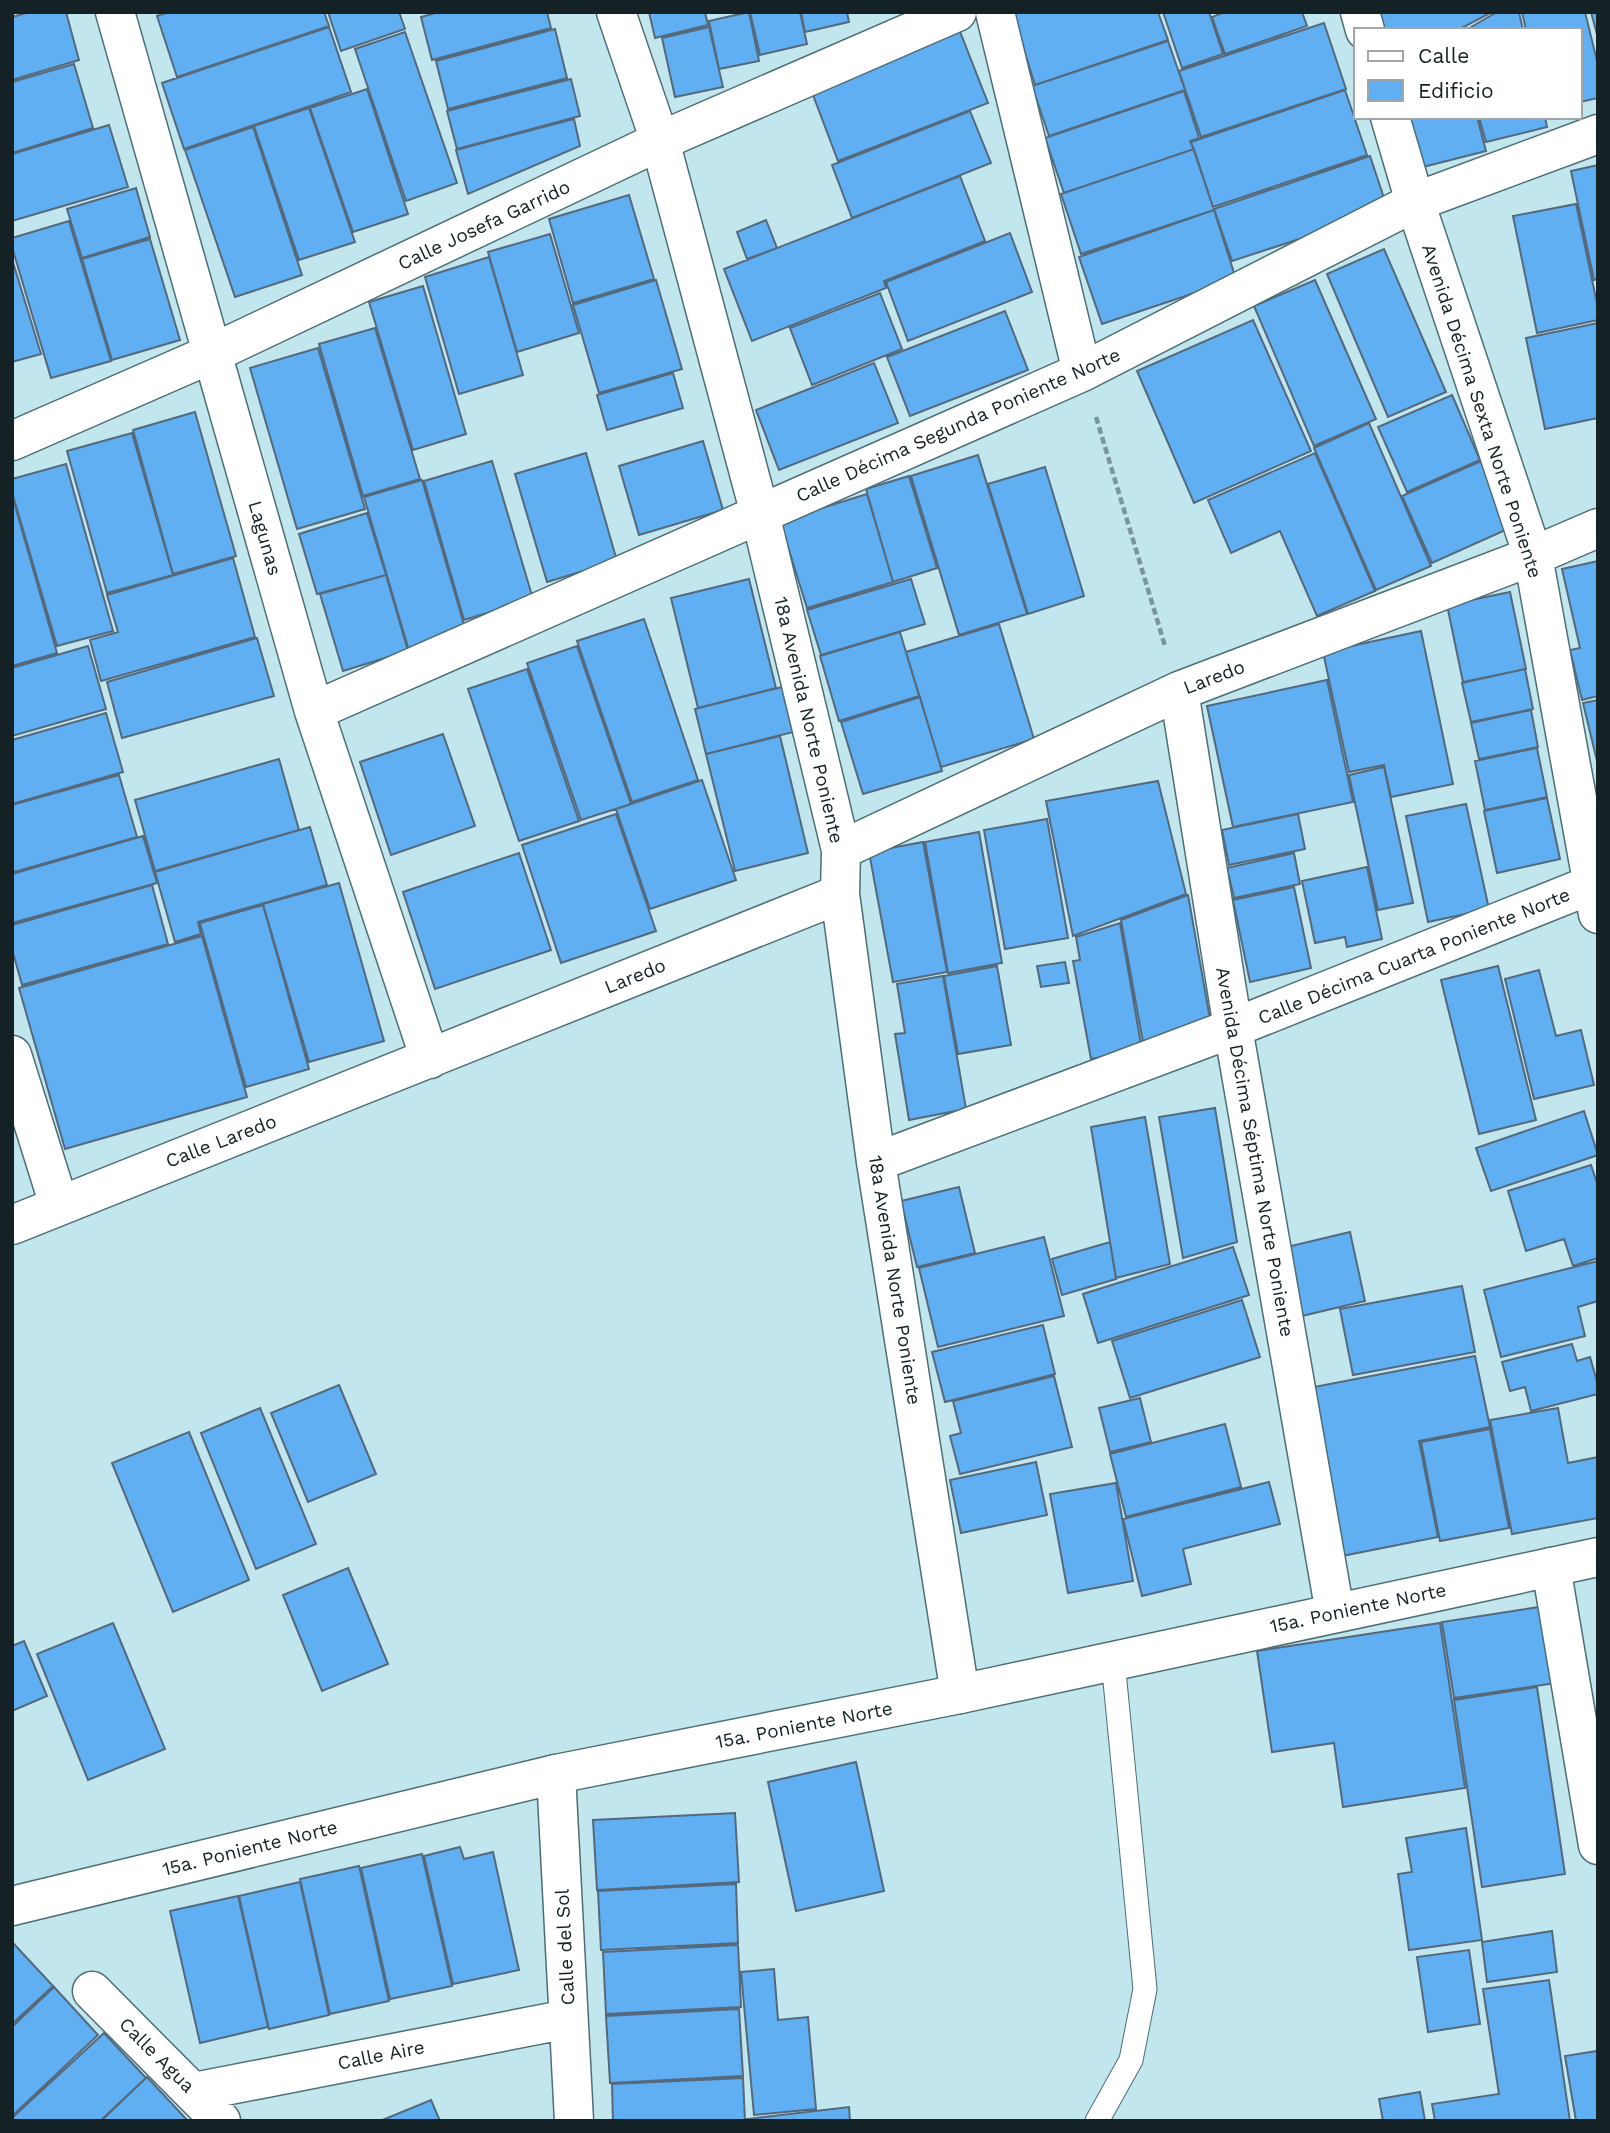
<svg xmlns="http://www.w3.org/2000/svg" width="1610" height="2133" font-family="'Work Sans',sans-serif">
  <rect width="100%" height="100%" fill="#c2e6ee"/>
  <path fill="#60aff2" stroke="#54697c" stroke-width="2" d="M30,12H66L79,60L12,80V17Z
    M169,12H324L329,26L177,77L157,16Z
    M328,12H399L405,29L341,51Z
    M439,12H547L551,28L432,60L421,17Z
    M649,12H705L708,25L655,38Z
    M749,12L759,61L719,69L709,21Z
    M750,12H800L807,44L760,55Z
    M801,12H847L849,22L805,32Z
    M1012,12H1158L1168,40L1035,85Z
    M1163,12H1209L1223,54L1182,68Z
    M1225,12H1302L1307,26L1225,54L1212,17Z
    M1369,12H1492L1458,30H1375Z
    M1497,12H1519L1523,30H1466Z
    M1522,12H1585L1598,65V98L1580,102V30H1526Z
    M1591,12H1598V38Z
    M1324,23L1346,89L1201,137L1179,71Z
    M329,27L351,92L184,149L162,83Z
    M709,27L723,87L675,97L662,38Z
    M555,29L567,78L448,109L436,61Z
    M959,29L988,103L838,161L810,87Z
    M405,32L457,183L406,201L355,49Z
    M1168,41L1185,90L1049,136L1032,86Z
    M74,64L93,128L12,153V82Z
    M571,79L580,116L457,149L447,111Z
    M367,89L408,214L353,232L310,108Z
    M1345,90L1367,155L1213,207L1191,142Z
    M1184,91L1199,138L1190,141L1194,149L1064,193L1045,138Z
    M309,108L355,242L299,260L254,126Z
    M970,111L991,163L852,218L832,165Z
    M1406,117H1477L1486,151L1423,167Z
    M1479,117H1545L1547,127L1486,142Z
    M574,119L580,146L468,194L456,150Z
    M109,125L128,187L12,221V154Z
    M253,127L302,275L235,297L185,150Z
    M1194,149L1214,210L1081,254L1061,194Z
    M1370,156L1388,210L1232,261L1214,209Z
    M1598,165V279L1594,280L1571,171Z
    M960,176L985,241L884,281L886,288L752,341L724,269Z
    M136,188L150,237L82,258L67,209Z
    M629,195L654,279L573,303L549,219Z
    M1576,204L1598,308V320L1537,333L1513,216Z
    M1214,210L1236,279L1102,324L1079,257Z
    M766,220L777,248L747,259L737,232Z
    M69,221L111,361L51,378L12,247V238Z
    M1010,233L1032,292L908,341L886,282Z
    M550,234L579,333L517,352L488,252Z
    M150,239L180,340L112,360L82,259Z
    M1384,249L1446,392L1388,417L1327,274Z
    M489,257L523,375L459,394L425,277Z
    M12,259L41,354L12,362Z
    M656,280L682,369L599,393L573,305Z
    M1315,280L1376,419L1314,446L1254,306Z
    M423,286L466,434L413,450L369,302Z
    M880,293L902,349L812,385L790,328Z
    M1005,311L1028,370L910,416L887,357Z
    M1253,320L1311,451L1194,503L1137,371Z
    M1598,323V418L1545,429L1526,338Z
    M375,328L420,479L363,496L319,344Z
    M318,348L365,509L297,529L250,368Z
    M874,363L898,423L779,470L756,410Z
    M673,373L683,408L607,430L597,395Z
    M1452,395L1480,460L1407,492L1378,427Z
    M195,412L236,556L173,574L133,430Z
    M1369,423L1431,566L1376,590L1314,448Z
    M132,433L173,575L107,593L67,451Z
    M703,441L723,510L639,535L619,466Z
    M586,453L617,561L547,582L515,474Z
    M1315,453L1375,591L1317,616L1280,531L1231,553L1208,500Z
    M978,455L1027,614L959,635L911,476Z
    M492,461L533,599L464,620L424,481Z
    M1481,461L1510,528L1432,563L1402,496Z
    M66,464L113,631L57,646L12,492V479Z
    M1045,467L1084,596L1028,614L988,484Z
    M909,476L937,568L893,582L866,489Z
    M422,480L467,635L409,651L364,497Z
    M867,494L893,582L807,608L780,521Z
    M12,495L57,653L12,666Z
    M367,513L386,575L317,594L299,534Z
    M233,558L255,637L101,681L90,640L118,632L107,595Z
    M1598,561V696L1582,700L1570,650L1580,648L1562,569Z
    M386,575L408,651L343,671L320,594Z
    M749,579L776,688L698,708L671,598Z
    M911,579L925,624L821,655L807,610Z
    M1510,592L1526,669L1463,682L1447,605Z
    M644,619L698,780L632,802L577,641Z
    M999,624L1034,739L941,767L906,652Z
    M1421,631L1453,784L1391,797L1384,765L1349,772L1323,652Z
    M900,632L919,696L839,721L820,656Z
    M257,638L274,696L122,738L107,682Z
    M88,646L106,709L12,736V668Z
    M577,646L631,804L581,820L527,663Z
    M527,669L579,821L519,841L468,689Z
    M1525,669L1533,709L1471,722L1462,683Z
    M1327,680L1353,802L1233,827L1207,706Z
    M782,687L793,732L706,754L695,709Z
    M920,697L942,771L863,794L841,722Z
    M1598,700V765L1583,703Z
    M1531,710L1538,747L1479,759L1471,723Z
    M106,713L123,772L12,804V740Z
    M443,734L475,826L391,855L360,762Z
    M780,736L808,853L735,871L706,754Z
    M1537,748L1547,797L1485,810L1475,761Z
    M279,759L299,830L155,871L135,800Z
    M1384,767L1413,903L1378,910L1349,775Z
    M119,775L137,837L14,872L12,865V805Z
    M702,780L736,880L650,909L616,809Z
    M1158,781L1186,894L1073,936L1046,801Z
    M1547,798L1560,859L1497,873L1484,811Z
    M1466,804L1489,909L1428,922L1406,816Z
    M616,814L656,931L561,963L522,845Z
    M1298,814L1305,849L1229,865L1222,830Z
    M1047,819L1068,938L1005,949L984,830Z
    M310,827L327,885L198,922L201,934L175,942L155,872Z
    M979,832L1002,963L948,973L925,842Z
    M143,836L157,883L12,923V874Z
    M923,842L947,972L893,982L869,852Z
    M519,853L551,950L435,989L403,892Z
    M1294,853L1300,884L1234,898L1227,868Z
    M1367,867L1382,939L1347,947L1345,937L1315,943L1302,881Z
    M339,883L384,1041L309,1062L263,904Z
    M152,885L168,944L22,985L12,949V925Z
    M1294,887L1311,968L1250,982L1233,900Z
    M1188,895L1212,1030L1143,1042L1121,920Z
    M263,905L309,1069L246,1087L200,923Z
    M1120,923L1142,1050L1091,1059L1073,961L1080,960L1076,937Z
    M202,936L247,1097L65,1149L19,988Z
    M1065,962L1069,983L1041,987L1037,966Z
    M997,966L1011,1045L958,1054L944,976Z
    M1498,966L1536,1120L1479,1134L1441,980Z
    M1539,970L1556,1036L1581,1030L1594,1085L1534,1099L1505,979Z
    M943,976L966,1109L909,1120L895,1034L905,1033L897,984Z
    M1215,1108L1237,1242L1183,1258L1159,1117Z
    M1584,1111L1598,1155L1491,1191L1476,1148Z
    M1145,1117L1170,1264L1116,1278L1091,1127Z
    M1591,1165L1598,1186V1258L1573,1266L1564,1239L1526,1251L1508,1191Z
    M959,1187L975,1253L917,1267L901,1201Z
    M1350,1232L1365,1301L1302,1316L1287,1247Z
    M1044,1237L1064,1316L938,1347L919,1268Z
    M1110,1242L1116,1279L1062,1295L1052,1259Z
    M1233,1247L1249,1295L1098,1343L1083,1294Z
    M1598,1261V1301L1578,1307L1585,1336L1501,1357L1484,1290Z
    M1462,1286L1475,1352L1353,1375L1340,1309Z
    M1242,1300L1260,1357L1130,1398L1112,1341Z
    M1043,1325L1055,1374L945,1402L932,1352Z
    M1572,1344L1577,1361L1590,1357L1598,1385V1394L1531,1411L1525,1387L1510,1391L1502,1362Z
    M1475,1356L1490,1427L1419,1441L1438,1537L1342,1556L1309,1388Z
    M1054,1376L1072,1447L960,1474L950,1436L961,1433L953,1401Z
    M339,1385L376,1474L308,1502L271,1413Z
    M1140,1398L1151,1442L1110,1452L1099,1408Z
    M260,1408L316,1544L256,1569L201,1433Z
    M1558,1408L1568,1463L1598,1457V1518L1512,1534L1490,1420Z
    M1225,1424L1241,1487L1126,1517L1110,1454Z
    M1490,1429L1509,1528L1440,1541L1421,1442Z
    M189,1432L249,1580L173,1612L112,1463Z
    M1036,1462L1047,1515L961,1533L950,1480Z
    M1269,1482L1280,1524L1183,1549L1191,1584L1142,1596L1123,1519Z
    M1116,1483L1133,1581L1068,1593L1050,1494Z
    M348,1568L388,1664L322,1691L283,1595Z
    M1552,1605L1563,1682L1454,1698L1442,1622Z
    M113,1623L165,1749L88,1780L37,1654Z
    M1440,1623L1465,1788L1343,1807L1334,1743L1272,1752L1257,1651Z
    M24,1641L47,1696L12,1711V1646Z
    M1537,1687L1565,1874L1482,1887L1454,1700Z
    M856,1762L884,1891L796,1911L768,1782Z
    M735,1813L739,1882L597,1890L593,1820Z
    M1466,1828L1482,1940L1409,1950L1398,1874L1412,1872L1406,1838Z
    M460,1847L464,1859L493,1852L519,1970L453,1984L424,1856Z
    M422,1854L452,1986L390,1999L361,1868Z
    M359,1866L389,2001L330,2014L300,1879Z
    M300,1882L329,2015L269,2029L239,1896Z
    M736,1884L738,1943L601,1950L598,1891Z
    M238,1896L268,2027L200,2043L170,1911Z
    M1552,1931L1557,1972L1487,1982L1482,1942Z
    M13,1943L53,1986L12,2024V1944Z
    M738,1945L741,2007L606,2014L603,1952Z
    M1469,1950L1480,2024L1428,2032L1417,1957Z
    M774,1969L778,2020L808,2017L816,2109L754,2115L741,1972Z
    M1549,1980L1570,2121H1435L1432,2104L1499,2094L1483,1989Z
    M54,1987L98,2035L12,2116V2027Z
    M739,2009L743,2076L610,2083L606,2016Z
    M104,2033L146,2078L100,2121H12V2118Z
    M1597,2051L1598,2121H1576L1565,2056Z
    M147,2077L188,2121H101Z
    M743,2078L745,2121H613L612,2084Z
    M1420,2092L1425,2121H1383L1379,2099Z
    M431,2100L440,2121H380Z
    M849,2107L850,2121H748L747,2119Z"/>
  <g fill="none" stroke-linecap="round" stroke-linejoin="round">
    <g stroke="#4d6e75" stroke-width="25">
      <path id="lane" d="M1097,2121L1131,2060L1145,1989L1113,1661"/>
    </g>
    <g stroke="#4d6e75" stroke-width="41">
      <path id="street" d="M115,12L314,711L430,1059
        M616,12L660,141L760,514L841,850L840,894L876,1162L960,1694
        M995,12L1082,372
        M1360,12L1365,30
        M1390,117L1415,202L1533,556L1598,914
        M12,441L211,354L660,141L957,12
        M1179,691L1233,1028L1335,1613
        M314,711L1082,372L1415,202L1598,134
        M841,850L1179,691L1533,556L1598,528
        M12,1055L59,1205
        M876,1162L1233,1028L1598,882
        M12,1225L840,894
        M1551,1567L1598,1845
        M556,1774L574,2121
        M92,1991L221,2121
        M194,2092L568,2019"/>
    </g>
    <g stroke="#4d6e75" stroke-width="41">
      <path id="secondary" d="M12,1906L556,1774L960,1694L1598,1557"/>
    </g>
    <path stroke="#7a959b" stroke-width="4.5" stroke-dasharray="7 3.5" stroke-linecap="butt" d="M1096,417L1165,646"/>
    <use href="#lane" stroke="#fff" stroke-width="23"/>
    <use href="#street" stroke="#fff" stroke-width="38"/>
    <use href="#secondary" stroke="#fff" stroke-width="38"/>
  </g>
  <g text-anchor="middle" dominant-baseline="central" stroke-width="6" stroke-linejoin="round" paint-order="stroke">
    <g font-size="19" fill="#142225" stroke="#fff">
      <text transform="translate(484 225) rotate(-25)">Calle Josefa Garrido</text>
      <text transform="translate(1482 411) rotate(72)">Avenida Décima Sexta Norte Poniente</text>
      <text transform="translate(958 425) rotate(-24)">Calle Décima Segunda Poniente Norte</text>
      <text transform="translate(265 538) rotate(74)">Lagunas</text>
      <text transform="translate(1214 677) rotate(-21)">Laredo</text>
      <text transform="translate(809 720) rotate(77)">18a Avenida Norte Poniente</text>
      <text transform="translate(1414 956) rotate(-22)">Calle Décima Cuarta Poniente Norte</text>
      <text transform="translate(635 976) rotate(-22)">Laredo</text>
      <text transform="translate(221 1141) rotate(-21)">Calle Laredo</text>
      <text transform="translate(1255 1152) rotate(80)">Avenida Décima Séptima Norte Poniente</text>
      <text transform="translate(895 1280) rotate(81)">18a Avenida Norte Poniente</text>
      <text transform="translate(1358 1608) rotate(-12)">15a. Poniente Norte</text>
      <text transform="translate(804 1725) rotate(-11)">15a. Poniente Norte</text>
      <text transform="translate(250 1848) rotate(-14)">15a. Poniente Norte</text>
      <text transform="translate(565 1947) rotate(-93)">Calle del Sol</text>
      <text transform="translate(157 2055) rotate(45)">Calle Agua</text>
      <text transform="translate(381 2055) rotate(-11)">Calle Aire</text>
    </g>
  </g>
  <rect width="1610" height="2133" fill="none" stroke="#142225" stroke-width="28"/>
  <rect x="1354" y="28" width="228" height="91" fill="#ffffff" stroke="#a1a7a8" stroke-width="2"/>
  <rect x="1368" y="51" width="35" height="10" fill="#ffffff" stroke="#a1a7a8" stroke-width="2"/>
  <text x="1418" y="63" font-size="21" fill="#142225">Calle</text>
  <rect x="1368" y="80" width="35" height="21" fill="#60aff2" stroke="#a1a7a8" stroke-width="2"/>
  <text x="1418" y="98" font-size="21" fill="#142225">Edificio</text>
</svg>
